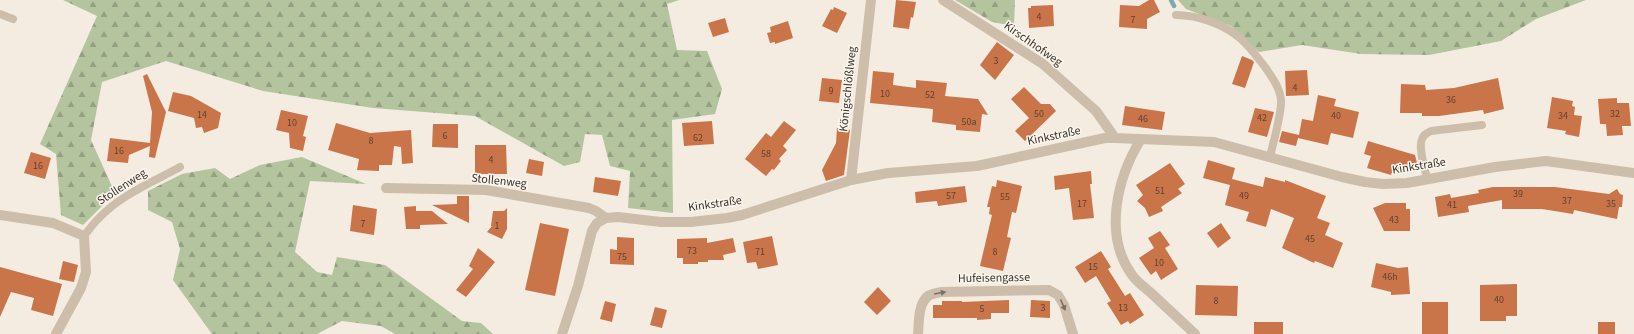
<svg xmlns="http://www.w3.org/2000/svg" width="1634" height="334" font-family="'Source Sans 3',sans-serif">
  <defs>
    <pattern id="forest-firs" width="22" height="20" patternUnits="userSpaceOnUse"><rect width="22" height="20" fill="#b4c49f"/><path d="M5 1l3.5 6h-7zM16 11l3.5 6h-7z" fill="#93a082"/></pattern>
  </defs>
  <rect width="100%" height="100%" fill="#f4ece0"/>
  <path fill="url(#forest-firs)" d="M63,0H679L667,4L677,50L707,51L722,89L715,114L672,120L673,213L628,208L630,171L610,166L602,135L585,134L580,162L564,166L475,116L373,108L263,91L166,61L102,82L91,140L115,193L83,225L61,215L56,154L40,144L97,16Z
    M955,0H1015L1014,26L992,22Z
    M1178,0H1586L1536,19L1501,41L1429,55L1361,54L1302,45L1259,52L1231,26L1186,9Z
    M302,157L366,184L310,181L295,252L317,272L332,275L337,257L385,265L462,321L481,323L493,334H395L381,326L342,321L317,334H212L173,280L180,249L172,222L148,210V191L182,174L215,168L230,179L260,165Z"/>
  <g fill="none" stroke-linecap="round" stroke-linejoin="round">
    <path stroke="#7eabb2" stroke-width="4.5" d="M1171,0L1174,6"/>
  </g>
  <path fill="#c97549" d="M896,0L916,2L913,18L911,17L909,29L893,27Z
    M1149,0H1154L1160,12L1147,19V29L1119,27L1120,5L1139,6Z
    M1053,5L1054,26L1029,28L1028,8H1031V6Z
    M834,7L847,13L837,33L822,26L831,9L833,10Z
    M725,18L729,32L713,37L708,23Z
    M788,21L793,38L775,44V42L770,43L767,33L771,32L770,27Z
    M997,42L1014,55L995,80L980,65Z
    M1242,56L1252,60L1254,62L1245,88L1232,84Z
    M1307,70L1309,95L1286,96L1285,71Z
    M873,71L894,73L893,85L916,88V80L947,83L945,96L978,99L988,115L982,114L980,132L956,130V125L932,122L933,109L870,103Z
    M147,74L166,112L155,158L149,157L150,146L129,155L128,163L107,161L110,138L150,143L152,112L143,76Z
    M822,78L842,80L839,103L819,101Z
    M1498,78L1504,109L1484,114L1483,110L1439,116H1422V113H1400L1401,84L1425,85L1426,90L1454,88Z
    M1024,87L1041,104H1050L1056,111L1025,141L1015,131L1029,118L1011,99Z
    M173,92L191,96L221,113L218,128L204,133L202,127L196,128L194,118L168,111Z
    M1318,95L1336,99L1334,106L1359,112L1353,138L1331,133L1328,145L1298,138L1296,146L1279,142L1282,131L1299,135L1302,119L1313,121Z
    M1552,97L1573,101L1572,106L1575,107L1574,115L1582,116L1579,137L1565,134L1566,131L1547,128Z
    M1617,98V103H1629L1631,126H1622L1623,135L1607,136L1606,124H1600L1598,99Z
    M1125,106L1165,112L1162,130L1122,125Z
    M1255,108L1274,112L1267,137L1248,132Z
    M281,110L308,116L303,136L306,137L303,151L290,148L289,133L276,130Z
    M712,121L714,144L684,146L682,123Z
    M784,121L796,130L783,146L787,150L779,159L781,161L774,170L772,169L766,176L745,159L766,133L771,137Z
    M336,123L370,133L411,130L413,163L402,164L401,147L394,146L392,165H379V171L357,170L359,159L328,150Z
    M433,124H458V148L432,147Z
    M837,128L850,130L844,175L826,181L822,170L836,143Z
    M1368,141L1415,155L1418,167L1392,172L1391,175L1367,168L1371,156L1364,154Z
    M475,145H506L507,174H475Z
    M31,152L51,158L45,179L24,173Z
    M529,159L544,162L542,176L526,173Z
    M1208,160L1235,168L1232,179L1263,187L1265,177L1285,182V180L1326,196L1317,218L1330,223L1325,235L1343,243L1333,268L1315,261L1314,263L1282,248L1294,218L1271,209L1266,227L1246,221L1249,212L1225,205L1230,185L1203,178Z
    M1170,163L1185,184L1178,189L1182,193L1161,207L1163,211L1149,217L1145,208L1137,201L1143,195L1136,185Z
    M1091,171L1092,184H1090L1094,218L1073,220L1069,188L1055,190L1054,176Z
    M595,177L621,181L618,196L593,192Z
    M997,180L1022,186L1016,213L1012,212L1007,237L1011,238L1003,271L980,266L992,215L989,214L990,207H987L992,186L996,187Z
    M965,186L967,202L938,206L937,201L916,203L915,192Z
    M1493,187H1555L1609,194L1617,189L1620,194L1623,195L1622,207H1619L1617,219L1574,210L1573,214L1542,209H1502V200L1468,206L1469,212L1438,217L1435,197L1450,194L1451,198L1479,193L1478,190Z
    M457,196H469V223L432,205L457,204Z
    M1385,203H1406V209H1410V231H1384L1373,208Z
    M353,205L377,209L374,235L350,231Z
    M416,206V211H432L448,224L420,225V229H406L404,207Z
    M507,208V229L502,239L487,232L492,226H491L493,211H504Z
    M540,223L569,229L555,296L525,290Z
    M1221,223L1231,238L1218,248L1207,233Z
    M1160,231L1170,245L1165,248L1178,269L1161,280L1156,271L1151,275L1139,258L1154,248L1148,238Z
    M772,236L778,265L758,269L756,262L747,263L743,242Z
    M617,237L634,238V265L610,264V249L617,250Z
    M707,238V243L733,238L736,252L723,255L724,260H708V262H698V264H683V258H677V239Z
    M478,248L495,262L466,297L456,290L473,269L469,266Z
    M1101,251L1111,267L1108,269L1125,296L1130,293L1144,315L1130,324L1128,321L1121,325L1107,303L1111,301L1096,276L1085,283L1075,267Z
    M63,261L78,265L74,282L59,279Z
    M1376,263L1398,268L1408,267L1410,294L1391,295V292L1371,287Z
    M0,267L62,284L53,316L31,310L34,298L11,292L0,317Z
    M1517,284V316H1506V321H1480V285Z
    M1196,285L1238,286L1237,316L1195,315Z
    M878,287L891,301L877,315L864,302Z
    M1009,300V313H991V319L977,320V318H933V305H942V301H962V302Z
    M1031,300L1050,301V318L1030,317Z
    M605,301L616,304L612,322L600,319Z
    M1422,302H1448V334H1422Z
    M655,307L667,310L662,328L650,325Z
    M1254,322H1283V334H1254Z
    M1598,322H1615V334H1598Z"/>
  <g fill="none" stroke-linecap="round" stroke-linejoin="round">
    <path stroke="#cdbeab" stroke-width="8" d="M0,14L13,19
      M1176,15C1198,15 1224,24 1241,39C1250,47 1258,58 1265,67C1272,77 1280,88 1281,100C1282,113 1273,143 1270,157
      M1427,178C1425,169 1418,148 1422,139C1423,135 1427,133 1431,131L1482,125
      M84,236C89,230 93,224 98,219C120,195 153,182 180,167"/>
    <path stroke="#cdbeab" stroke-width="10" d="M943,0L1043,64L1096,111L1115,138
      M1141,139C1117,178 1103,235 1132,275C1137,282 1144,287 1150,292C1165,306 1180,320 1195,334
      M851,180L871,0
      M386,188L486,190L589,208L596,211L606,218
      M0,215L53,223L84,236L86,272L81,288L56,334
      M562,334L578,286L592,231L597,223L606,218L618,217L661,222H691L727,218L742,215L851,180L888,173L977,166L1105,138H1115L1214,142L1342,177L1365,182L1383,184L1407,183L1495,167L1546,161L1634,173
      M918,334C919,322 918,304 928,296C931,294 937,293 941,292L1049,290L1058,295L1064,305L1073,334"/>
  </g>
  <defs><path id="oneway-solid" d="M-6-.8H1V-3.2L6.5 0L1 3.2V.8H-6Z"/></defs>
  <g fill="#7c7064">
    <use href="#oneway-solid" transform="translate(940 293) rotate(-10)"/>
    <use href="#oneway-solid" transform="translate(1063 305) rotate(66)"/>
  </g>
  <g text-anchor="middle" dominant-baseline="central" stroke-width="3" stroke-linejoin="round" paint-order="stroke">
    <g font-size="10" fill="#5e4232">
      <text x="1039" y="17">4</text>
      <text x="1133" y="20">7</text>
      <text x="996" y="61">3</text>
      <text x="1295" y="88">4</text>
      <text x="831" y="91">9</text>
      <text x="885" y="94">10</text>
      <text x="930" y="95">52</text>
      <text x="1451" y="100">36</text>
      <text x="1039" y="114">50</text>
      <text x="1615" y="114">32</text>
      <text x="202" y="115">14</text>
      <text x="1336" y="116">40</text>
      <text x="1563" y="116">34</text>
      <text x="1262" y="118">42</text>
      <text x="1143" y="119">46</text>
      <text x="969" y="122">50a</text>
      <text x="292" y="123">10</text>
      <text x="445" y="136">6</text>
      <text x="698" y="138">62</text>
      <text x="371" y="141">8</text>
      <text x="119" y="151">16</text>
      <text x="766" y="154">58</text>
      <text x="491" y="160">4</text>
      <text x="38" y="166">16</text>
      <text x="1160" y="191">51</text>
      <text x="1518" y="194">39</text>
      <text x="951" y="196">57</text>
      <text x="1244" y="196">49</text>
      <text x="1005" y="197">55</text>
      <text x="1567" y="201">37</text>
      <text x="1082" y="204">17</text>
      <text x="1611" y="204">35</text>
      <text x="1452" y="205">41</text>
      <text x="1394" y="220">43</text>
      <text x="363" y="224">7</text>
      <text x="497" y="226">1</text>
      <text x="1310" y="239">45</text>
      <text x="692" y="251">73</text>
      <text x="760" y="252">71</text>
      <text x="995" y="252">8</text>
      <text x="622" y="257">75</text>
      <text x="1159" y="263">10</text>
      <text x="1093" y="267">15</text>
      <text x="1390" y="277">46h</text>
      <text x="1499" y="300">40</text>
      <text x="1216" y="301">8</text>
      <text x="1043" y="308">3</text>
      <text x="1123" y="308">13</text>
      <text x="982" y="309">5</text>
    </g>
    <g font-size="12" fill="#3a312a" stroke="#fbf6ed">
      <text transform="translate(1033 44) rotate(35)">Kirschhofweg</text>
      <text transform="translate(848 89) rotate(-84)">Königschlößlweg</text>
      <text transform="translate(1054 136) rotate(-12)">Kinkstraße</text>
      <text transform="translate(1419 166) rotate(-9)">Kinkstraße</text>
      <text transform="translate(499 181) rotate(6)">Stollenweg</text>
      <text transform="translate(122 187) rotate(-33)">Stollenweg</text>
      <text transform="translate(715 204) rotate(-8)">Kinkstraße</text>
      <text transform="translate(994 278) rotate(-1)">Hufeisengasse</text>
    </g>
  </g>
</svg>
